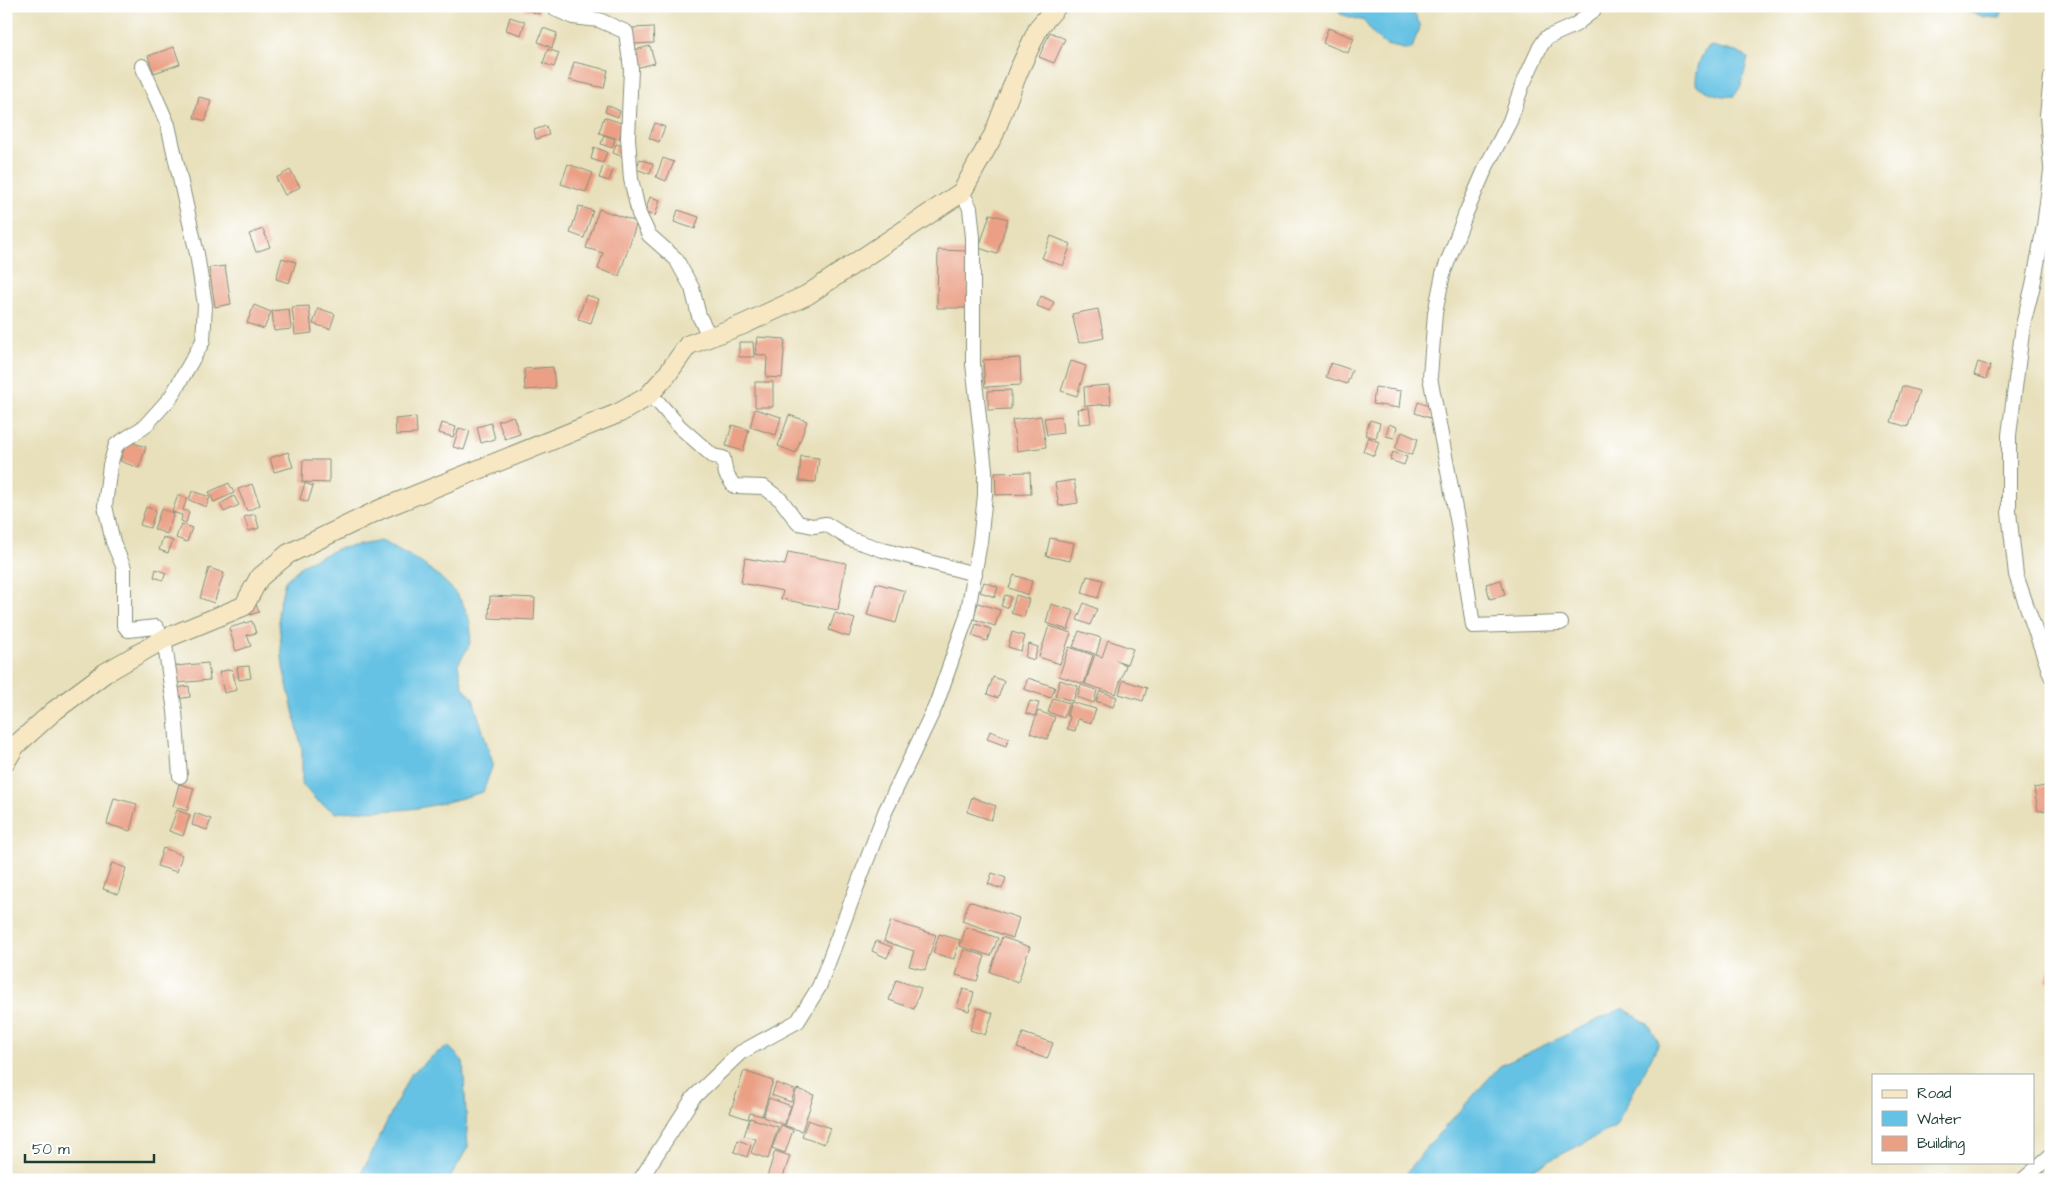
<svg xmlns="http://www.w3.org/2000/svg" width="2057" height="1186" font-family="'Architects Daughter',sans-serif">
  <rect width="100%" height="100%" fill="#fff"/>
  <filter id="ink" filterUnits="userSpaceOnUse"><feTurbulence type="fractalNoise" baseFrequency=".02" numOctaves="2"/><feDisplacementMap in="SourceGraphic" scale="10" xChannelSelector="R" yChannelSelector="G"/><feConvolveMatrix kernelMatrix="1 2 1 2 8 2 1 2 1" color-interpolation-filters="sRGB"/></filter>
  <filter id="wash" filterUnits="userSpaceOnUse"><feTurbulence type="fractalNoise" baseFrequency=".0096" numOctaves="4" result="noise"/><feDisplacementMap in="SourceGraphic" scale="20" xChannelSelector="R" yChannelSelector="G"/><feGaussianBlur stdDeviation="1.12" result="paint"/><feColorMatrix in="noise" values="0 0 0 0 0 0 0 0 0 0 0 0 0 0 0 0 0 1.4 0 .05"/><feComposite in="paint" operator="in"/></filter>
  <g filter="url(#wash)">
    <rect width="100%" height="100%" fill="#e8e0bb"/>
    <path fill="#66c2e4" stroke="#42808c" d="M1336,6H1413L1412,10L1420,24L1412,49H1404L1386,45L1374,35L1364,21L1340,14Z
      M1950,6H2005L2000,18L1985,17Z
      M1712,46L1739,53L1748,58L1741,86L1734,96C1723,98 1704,92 1696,84C1696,72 1700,50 1712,46Z
      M381,541C418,558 478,593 470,641C469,649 461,658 458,665L463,687L473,699L493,764L483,792C459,799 435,806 410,809C386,812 361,809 336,813L316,800L302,784V749L283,667L278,611L285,581L305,563L337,549Z
      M1623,1008L1648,1024L1659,1043L1615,1127L1527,1172L1521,1180H1402L1426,1148L1500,1066Z
      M448,1046L463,1061L468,1147L449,1180H358L410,1075L434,1055Z"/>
    <g id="blocks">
      <path fill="#eba086" d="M524,6H541L539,14L523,9Z
        M573,6H589L588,12L572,8Z
        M510,17L525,22L521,35L506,30Z
        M653,27L654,43L634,44L633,28Z
        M543,28L557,33L552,48L538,42Z
        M1328,28L1354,38L1348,53L1323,43Z
        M1050,32L1065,39L1054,63L1039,57Z
        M650,46L655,63L636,68L631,51Z
        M174,47L180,64L154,73L148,56Z
        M548,49L559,53L554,67L543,63Z
        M574,62L608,70L604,88L569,80Z
        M199,97L211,100L206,121L194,118Z
        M607,105L620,111L618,117L605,112Z
        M604,117L624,124L619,139L599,133Z
        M655,123L665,127L659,142L649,138Z
        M546,126L549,135L536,139L534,130Z
        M604,135L615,139L612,148L601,144Z
        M616,144L627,147L623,157L613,153Z
        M594,147L607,152L603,163L591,159Z
        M663,158L674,162L666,181L656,177Z
        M640,159L653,164L650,174L636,169Z
        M568,164L593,173L586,192L561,184Z
        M603,166L613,169L609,181L599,178Z
        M290,170L300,187L285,195L276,178Z
        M650,197L660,200L655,216L645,213Z
        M579,206L593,211L584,238L570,233Z
        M599,209L637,222L619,276L598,269L603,253L586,248Z
        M678,210L699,217L695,229L674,222Z
        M990,214L1008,219L997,254L979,248Z
        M263,229L270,247L256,252L249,234Z
        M1051,236L1071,244L1063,266L1042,258Z
        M938,250L968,251V308H937Z
        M282,258L296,262L289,283L276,279Z
        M225,266L231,304L215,307L209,268Z
        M586,295L599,299L591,323L578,319Z
        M1041,296L1054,302L1050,311L1037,306Z
        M254,305L271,312L264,329L247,323Z
        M309,306L312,333L295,335L292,307Z
        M318,308L335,314L330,329L313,324Z
        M289,309L291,329L274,331L272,311Z
        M1098,309L1104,338L1079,343L1072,314Z
        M757,337L785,339L782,378L766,377L767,356L755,354Z
        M739,342H753L754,357H739Z
        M1020,358L1021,385L985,387L983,360Z
        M1071,361L1086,366L1077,396L1061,391Z
        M1978,362L1990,366L1986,379L1974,375Z
        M1331,363L1352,370L1347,384L1326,377Z
        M553,367L555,388L525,390L524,369Z
        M755,382H773V407H755Z
        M1109,385L1111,404L1085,406L1084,387Z
        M1902,386L1919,391L1908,427L1891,422Z
        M1375,387L1401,391L1399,408L1373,404Z
        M1011,390V409L988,410V391Z
        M1418,402L1434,408L1430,418L1415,413Z
        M1089,408L1091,423L1079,424L1077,409Z
        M755,409L781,417L776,435L750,427Z
        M789,415L807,421L796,453L778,446Z
        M513,416L520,434L505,439L498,421Z
        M1041,416L1046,447L1017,451L1012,420Z
        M1061,416L1063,433L1047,435L1044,418Z
        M416,417L417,434L396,435L395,419Z
        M1370,420L1380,423L1376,438L1365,435Z
        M442,423L456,427L453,437L439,433Z
        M491,423L495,439L481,443L477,427Z
        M1389,424L1397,427L1394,438L1386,436Z
        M732,425L749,430L743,451L726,446Z
        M459,428L470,431L464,450L453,447Z
        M1402,432L1418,439L1412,455L1395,449Z
        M1368,437L1379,442L1374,456L1363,451Z
        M127,441L146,447L139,468L120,461Z
        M288,452L293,467L274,472L270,458Z
        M1393,452L1407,457L1404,465L1390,460Z
        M801,456L819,458L816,482L799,481Z
        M303,460H329V483L302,482Z
        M1030,472L1031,494L996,495L995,473Z
        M1074,480L1078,503L1059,506L1055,483Z
        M229,483L234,493L214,502L209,492Z
        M305,483L313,486L308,502L300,499Z
        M252,484L260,505L247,511L238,489Z
        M192,491L210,497L206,507L189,500Z
        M178,495L187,498L183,510L189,512L186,523L181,521L182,515L172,512Z
        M234,496L239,505L224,512L220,504Z
        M146,507L156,510L150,528L140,525Z
        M161,509L174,513L167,534L154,529Z
        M255,514L259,528L249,531L244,517Z
        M181,524L192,528L187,542L176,538Z
        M163,537L173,541L168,553L159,550Z
        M1050,538L1074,543L1070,561L1046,556Z
        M788,552L846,563L838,610L781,599L783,591L741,583L745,558L785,565Z
        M209,568L224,573L214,603L200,598Z
        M156,569L166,573L163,580L154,577Z
        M1014,575L1032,581L1028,595L1009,588Z
        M1087,576L1103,580L1098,598L1082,593Z
        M1501,580L1505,595L1490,599L1486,584Z
        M984,582L998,587L995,597L980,592Z
        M876,583L905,591L896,623L867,615Z
        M1005,595L1011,597L1007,608L1001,606Z
        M1016,595L1029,599L1024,617L1011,613Z
        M490,596L535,598L534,620L489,618Z
        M978,603L1000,610L995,626L973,619Z
        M1084,603L1097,609L1090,625L1077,620Z
        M256,604L259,612L250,615L247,608Z
        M1051,604L1074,611L1068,630L1046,623Z
        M835,613L855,619L849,637L829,630Z
        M252,621L256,633L247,635L251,646L236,651L229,628Z
        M976,624L991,629L987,641L972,636Z
        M1049,626L1071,633L1060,664L1039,657Z
        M1079,631L1101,638L1096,655L1102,657L1108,640L1133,649L1127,664L1115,660L1126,665L1116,694L1085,684L1095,654L1073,647Z
        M1012,632L1025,636L1021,651L1008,647Z
        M1029,644L1038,647L1034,660L1025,657Z
        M1069,647L1093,655L1084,684L1059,676Z
        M208,663L210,680L177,683L175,666Z
        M249,666L251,678L239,680L237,667Z
        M232,669L237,690L224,693L219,672Z
        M993,677L1004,681L998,698L987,694Z
        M1028,678L1055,687L1051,698L1024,689Z
        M1060,680L1078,686L1073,701L1055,696Z
        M1123,680L1147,688L1143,701L1119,694Z
        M1081,685L1097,690L1094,703L1077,697Z
        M189,686L190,697L177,699L176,688Z
        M1100,691L1117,697L1113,707L1096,701Z
        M1053,698L1069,703L1064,718L1048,712Z
        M1030,701L1039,703L1035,716L1026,713Z
        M1071,702L1096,709L1091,723L1078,719L1075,731L1067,729L1070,717L1067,715Z
        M1038,711L1055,717L1047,739L1030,733Z
        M990,731L1009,738L1006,746L987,739Z
        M179,784L194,788L187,811L173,806Z
        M2051,785V810L2038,811L2034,788Z
        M972,797L996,806L991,820L967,812Z
        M114,798L137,804L130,831L107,824Z
        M177,810L190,815L183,836L169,831Z
        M195,813L211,819L207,830L192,825Z
        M163,848L182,855L177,872L157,866Z
        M112,863L126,868L118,894L103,889Z
        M992,873L1006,878L1002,889L988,884Z
        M969,901L1019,918L1013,938L962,921Z
        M891,921L936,935L925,970L909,966L914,951L884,941Z
        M966,927L998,938L991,956L960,946Z
        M939,934L960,940L954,959L933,953Z
        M1002,937L1030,947L1018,982L990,972Z
        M876,941L892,947L887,958L872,951Z
        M964,949L985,956L977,981L956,975Z
        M2050,965H2051V982L2046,981Z
        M896,980L921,988L914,1009L889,1000Z
        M963,989L974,992L969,1011L957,1007Z
        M978,1008L993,1013L985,1035L970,1030Z
        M1023,1033L1053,1043L1047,1059L1017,1048Z
        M744,1071L773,1081L762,1116L750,1113L748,1119L730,1113Z
        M776,1083L795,1090L791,1102L772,1095Z
        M797,1089L814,1095L802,1131L785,1126Z
        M769,1098L791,1106L784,1125L763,1117Z
        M750,1118L778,1127L768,1159L751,1153L756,1139L744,1136Z
        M808,1120L830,1128L824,1144L802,1136Z
        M781,1125L793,1130L785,1153L772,1148Z
        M738,1140L751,1145L747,1157L734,1152Z
        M775,1151L790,1156L782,1180H766Z"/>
    </g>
  </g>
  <g filter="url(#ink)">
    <use href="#blocks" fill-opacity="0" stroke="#848e78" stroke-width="1"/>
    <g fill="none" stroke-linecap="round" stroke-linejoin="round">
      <g stroke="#848e78" stroke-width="16">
        <path id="street" d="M555,6V9L573,17L599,20L626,32L631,69L628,138L631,179L639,214L649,235L676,259L692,288L699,316L710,337
          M142,66L168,125L197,254L205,305L203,341L171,397L144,427L116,445L110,465L105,506L113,542L124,568V625L128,630L156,627L164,639L175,711L180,776
          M2051,77L2047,116L2051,167
          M2051,171L2044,226L2033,285L2023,325L2009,435V512L2016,575L2051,676
          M647,397L658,402L680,427L713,456L723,458L726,474L734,486L764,487L781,500L798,523L813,526L826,524L850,539L883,550L975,574
          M1561,623L1473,626L1458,524L1430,377L1435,313L1443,274L1466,213L1487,165L1510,121L1522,86L1540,47L1546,38L1575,25L1593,11L1596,6
          M640,1180L693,1098L740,1053L798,1021L819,987L885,812L936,705L967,616L980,542L985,495V470L973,364V237L970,208L962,192
          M2023,1180L2051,1155"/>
      </g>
      <g stroke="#848e78" stroke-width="21">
        <path id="secondary" d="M6,761L15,746L54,711L105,673L164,639L244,606L259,578L288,554L381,509L619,413L647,397L666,376L688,345L742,325L807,295L962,192L994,134L1018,72L1039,27L1057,6"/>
      </g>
      <use href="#street" stroke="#fff" stroke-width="14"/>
      <use href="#secondary" stroke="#f7e8c3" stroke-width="19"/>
    </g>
  </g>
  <rect width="2057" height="1186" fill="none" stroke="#fff" stroke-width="25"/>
  <rect x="1872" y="1074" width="162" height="90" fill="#ffffff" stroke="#a5b1ae"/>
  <rect x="1882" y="1090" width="25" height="8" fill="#f7e8c3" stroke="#a5b1ae"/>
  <text x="1917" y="1098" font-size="15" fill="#1f3d34">Road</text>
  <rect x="1882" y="1111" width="25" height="15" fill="#66c2e4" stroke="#a5b1ae"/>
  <text x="1917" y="1124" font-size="15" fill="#1f3d34">Water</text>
  <rect x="1882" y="1136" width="25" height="15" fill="#eba086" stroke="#a5b1ae"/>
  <text x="1917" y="1148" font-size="15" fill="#1f3d34">Building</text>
  <path d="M25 1154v8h129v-8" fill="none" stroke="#1f3d34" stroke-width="2.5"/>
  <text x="32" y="1154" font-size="15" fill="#1f3d34" stroke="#ffffff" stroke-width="4" paint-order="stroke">50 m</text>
</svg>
